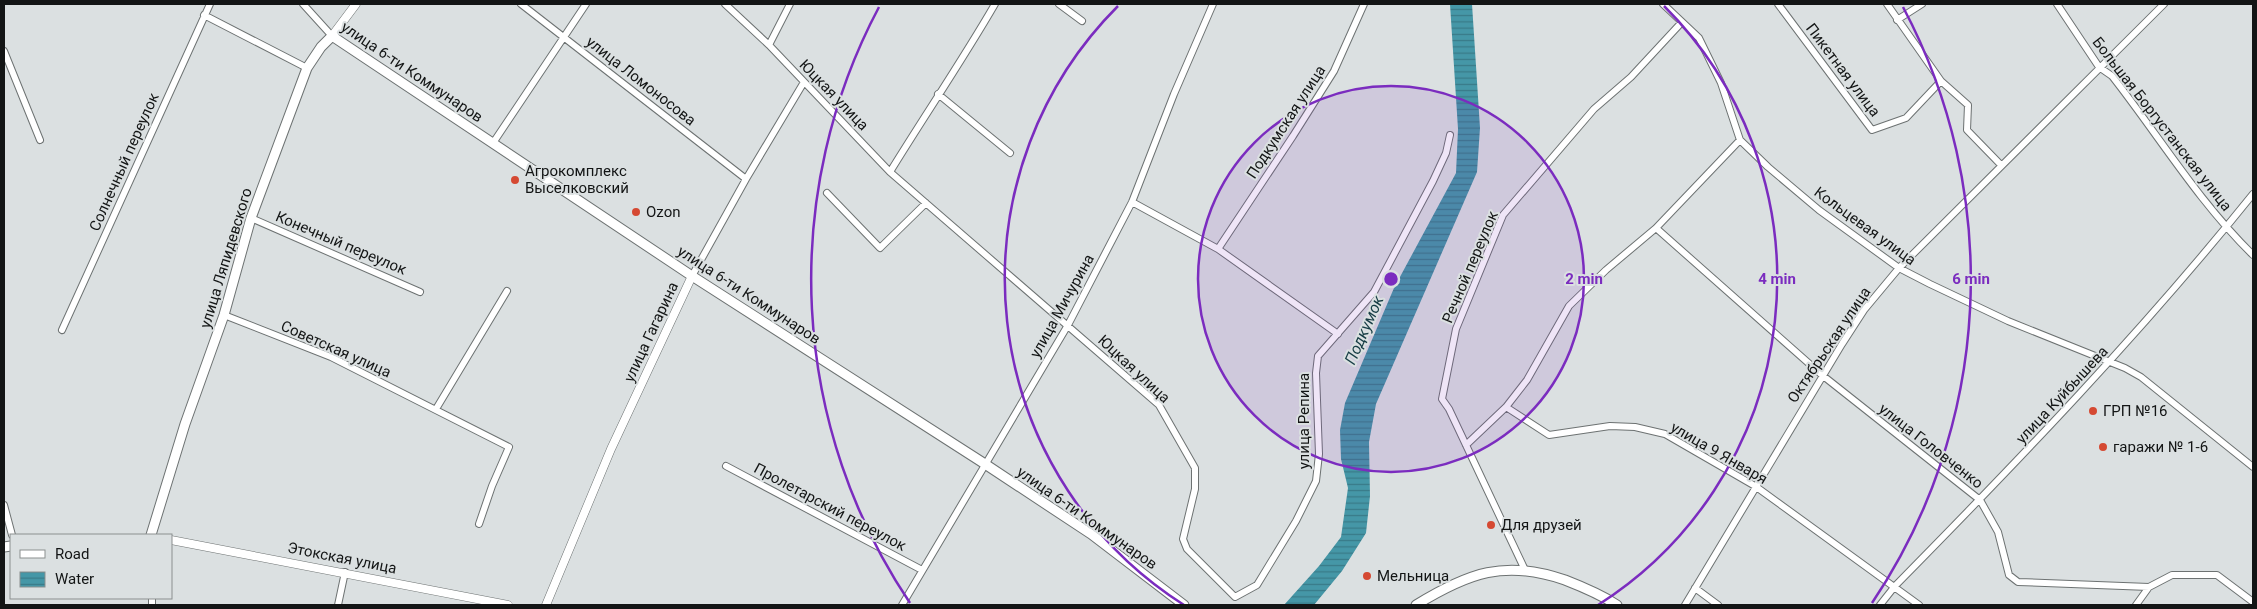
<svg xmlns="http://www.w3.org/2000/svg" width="2257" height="609" font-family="Roboto,sans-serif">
  <defs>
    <pattern id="water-rules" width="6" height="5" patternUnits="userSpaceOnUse" patternTransform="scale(1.25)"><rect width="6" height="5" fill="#4597a7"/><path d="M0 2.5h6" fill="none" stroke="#387a87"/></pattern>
  </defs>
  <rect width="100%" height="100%" fill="#dbe0e1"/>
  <path fill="url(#water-rules)" d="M1450,4H1472L1480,128L1477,172L1376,404L1369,442L1370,496L1366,533L1342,571L1314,605H1284L1319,566L1341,537L1348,488L1341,459L1340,430L1345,403L1394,288L1456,173L1458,129Z"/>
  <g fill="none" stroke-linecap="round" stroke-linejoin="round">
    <g stroke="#6d7272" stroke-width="8">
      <path id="minor" d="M303,4L332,36
        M521,4L746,179
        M725,4L769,45L890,172L1159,405L1195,468V489L1183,539L1187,549L1235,597L1257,585L1296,521L1316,481L1319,454L1316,373L1318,356L1374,292L1433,181L1446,153L1450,135
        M1059,4L1082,21
        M1663,4L1699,38L1721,83L1740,140L1768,167L1819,210L1899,268L1930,284L2008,321L2125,368L2141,377L2253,467
        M1778,4L1872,130L1906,118L1941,81
        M1887,4L1941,81L1968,105L1967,130L2001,165
        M2057,4L2099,67L2112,76C2159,136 2198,201 2253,255
        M204,15L307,68
        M1897,20L1922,4
        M769,45L790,4
        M4,51L40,140
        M938,94L1010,153
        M493,143L586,4
        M890,172C925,115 962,61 995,4
        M827,193L880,248L926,203
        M1132,202L1218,249L1338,334
        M251,218L420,292
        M1656,228L1822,375L1980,500L1998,532L2009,575L2018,582L2149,587L2172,575H2217L2253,602
        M1218,249L1293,136L1334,71L1364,4
        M692,276L746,179L804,82
        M224,315L331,357L509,447L492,486L479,524
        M62,330L210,4
        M1506,407L1527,380L1569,306L1606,270L1656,228L1740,140
        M436,409L507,291
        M1466,445L1506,407L1549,435L1610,426L1635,427L1665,434L1755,486L1919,605
        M726,466L922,570
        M4,505L12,535
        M1525,570L1449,409L1442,399L1456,329L1503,215L1594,109L1631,77L1682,22
        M1695,588L1718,605
        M152,598V605
        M338,605L345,572
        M902,605L1068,325L1132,202L1174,94L1213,4
        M1685,605L1842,344L1864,310L1899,268L2164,4
        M1880,605L1895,586C2019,460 2142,332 2253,194
        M2136,605L2149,587"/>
    </g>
    <g stroke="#6d7272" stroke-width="9">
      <path id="tertiary" d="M332,36L356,4
        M171,540L508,605
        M546,605L611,449L692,276"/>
    </g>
    <g stroke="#6d7272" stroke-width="11">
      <path id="secondary" d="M151,535L185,424L224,315L251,218L307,68L321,47L332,36L692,276L985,464L1091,534L1184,605
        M4,547L11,546
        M1416,605C1468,573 1505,559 1565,580C1583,587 1600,594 1617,605"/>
    </g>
    <use href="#minor" stroke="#fff" stroke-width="6"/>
    <use href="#tertiary" stroke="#fff" stroke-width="8"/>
    <use href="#secondary" stroke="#fff" stroke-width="9"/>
  </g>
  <circle cx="1391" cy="279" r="193" fill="#7b2cbf" fill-opacity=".12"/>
  <g fill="none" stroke="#7b2cbf" stroke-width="2.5">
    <circle cx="1391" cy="279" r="193"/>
    <path d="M1184 605A386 386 0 0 1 1118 6M1664 6A386 386 0 0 1 1598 605"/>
    <path d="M910 603A580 580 0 0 1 879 7M1903 7A580 580 0 0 1 1872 603"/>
  </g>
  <g fill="#d54932" stroke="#dbe0e1" stroke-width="2">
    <circle cx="515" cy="180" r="5"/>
    <circle cx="636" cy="212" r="5"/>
    <circle cx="2093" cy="411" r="5"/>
    <circle cx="2103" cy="447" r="5"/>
    <circle cx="1491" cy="525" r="5"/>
    <circle cx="1367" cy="576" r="5"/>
  </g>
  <g text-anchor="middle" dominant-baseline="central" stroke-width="4" stroke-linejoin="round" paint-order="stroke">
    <g font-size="15" fill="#131515" stroke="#dbe0e1">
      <text transform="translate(1843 70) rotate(53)">Пикетная улица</text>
      <text transform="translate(412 72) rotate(34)">улица 6-ти Коммунаров</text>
      <text transform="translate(641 81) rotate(38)">улица Ломоносова</text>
      <text transform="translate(834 95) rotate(46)">Юцкая улица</text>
      <text transform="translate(1286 122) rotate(-57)">Подкумская улица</text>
      <text transform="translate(2162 124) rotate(52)">Большая Боргустанская улица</text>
      <text transform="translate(124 162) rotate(-66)">Солнечный переулок</text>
      <text transform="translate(1865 226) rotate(36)">Кольцевая улица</text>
      <text transform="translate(341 243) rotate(23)">Конечный переулок</text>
      <text transform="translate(226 258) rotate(-73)">улица Ляпидевского</text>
      <text transform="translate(1470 267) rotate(-67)">Речной переулок</text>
      <text transform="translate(749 295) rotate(33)">улица 6-ти Коммунаров</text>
      <text transform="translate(1062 306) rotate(-61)">улица Мичурина</text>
      <text transform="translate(651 332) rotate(-65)">улица Гагарина</text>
      <text transform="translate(1829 345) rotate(-56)">Октябрьская улица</text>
      <text transform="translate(336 349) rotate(24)">Советская улица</text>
      <text transform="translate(1134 369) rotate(43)">Юцкая улица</text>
      <text transform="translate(2062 395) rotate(-47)">улица Куйбышева</text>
      <text transform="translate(1304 421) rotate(-90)">улица Репина</text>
      <text transform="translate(1931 446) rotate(38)">улица Головченко</text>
      <text transform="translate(1719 453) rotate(30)">улица 9 Января</text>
      <text transform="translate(830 507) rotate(28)">Пролетарский переулок</text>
      <text transform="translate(1087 518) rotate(35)">улица 6-ти Коммунаров</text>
      <text transform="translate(342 558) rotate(11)">Этокская улица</text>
    </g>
    <g font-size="15" fill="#131515" stroke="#dbe0e1" text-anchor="start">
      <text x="525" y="171">Агрокомплекс<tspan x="525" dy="17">Выселковский</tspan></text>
      <text x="646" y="212">Ozon</text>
      <text x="2103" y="411">ГРП №16</text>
      <text x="2113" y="447">гаражи № 1-6</text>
      <text x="1501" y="525">Для друзей</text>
      <text x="1377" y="576">Мельница</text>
    </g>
    <g font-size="16" font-style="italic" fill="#173d45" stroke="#dbe0e1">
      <text transform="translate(1364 330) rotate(-66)">Подкумок</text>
    </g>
  </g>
  <circle cx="1391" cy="279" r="8" fill="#7b2cbf" stroke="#dbe0e1" stroke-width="2.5"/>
  <g font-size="15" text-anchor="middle" font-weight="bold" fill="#7b2cbf" stroke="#dbe0e1" stroke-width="4" stroke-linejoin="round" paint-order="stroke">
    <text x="1584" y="284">2 min</text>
    <text x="1777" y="284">4 min</text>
    <text x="1971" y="284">6 min</text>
  </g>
  <rect width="2257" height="609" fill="none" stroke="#131515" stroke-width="10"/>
  <rect x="10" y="534" width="162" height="65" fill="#dbe0e1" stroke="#8b8f8f"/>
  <rect x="20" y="550" width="25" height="8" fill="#ffffff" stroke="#8b8f8f"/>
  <text x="55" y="559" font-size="15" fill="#131515">Road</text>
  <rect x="20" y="572" width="25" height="15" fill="url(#water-rules)" stroke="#8b8f8f"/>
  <text x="55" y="584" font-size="15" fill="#131515">Water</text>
</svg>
